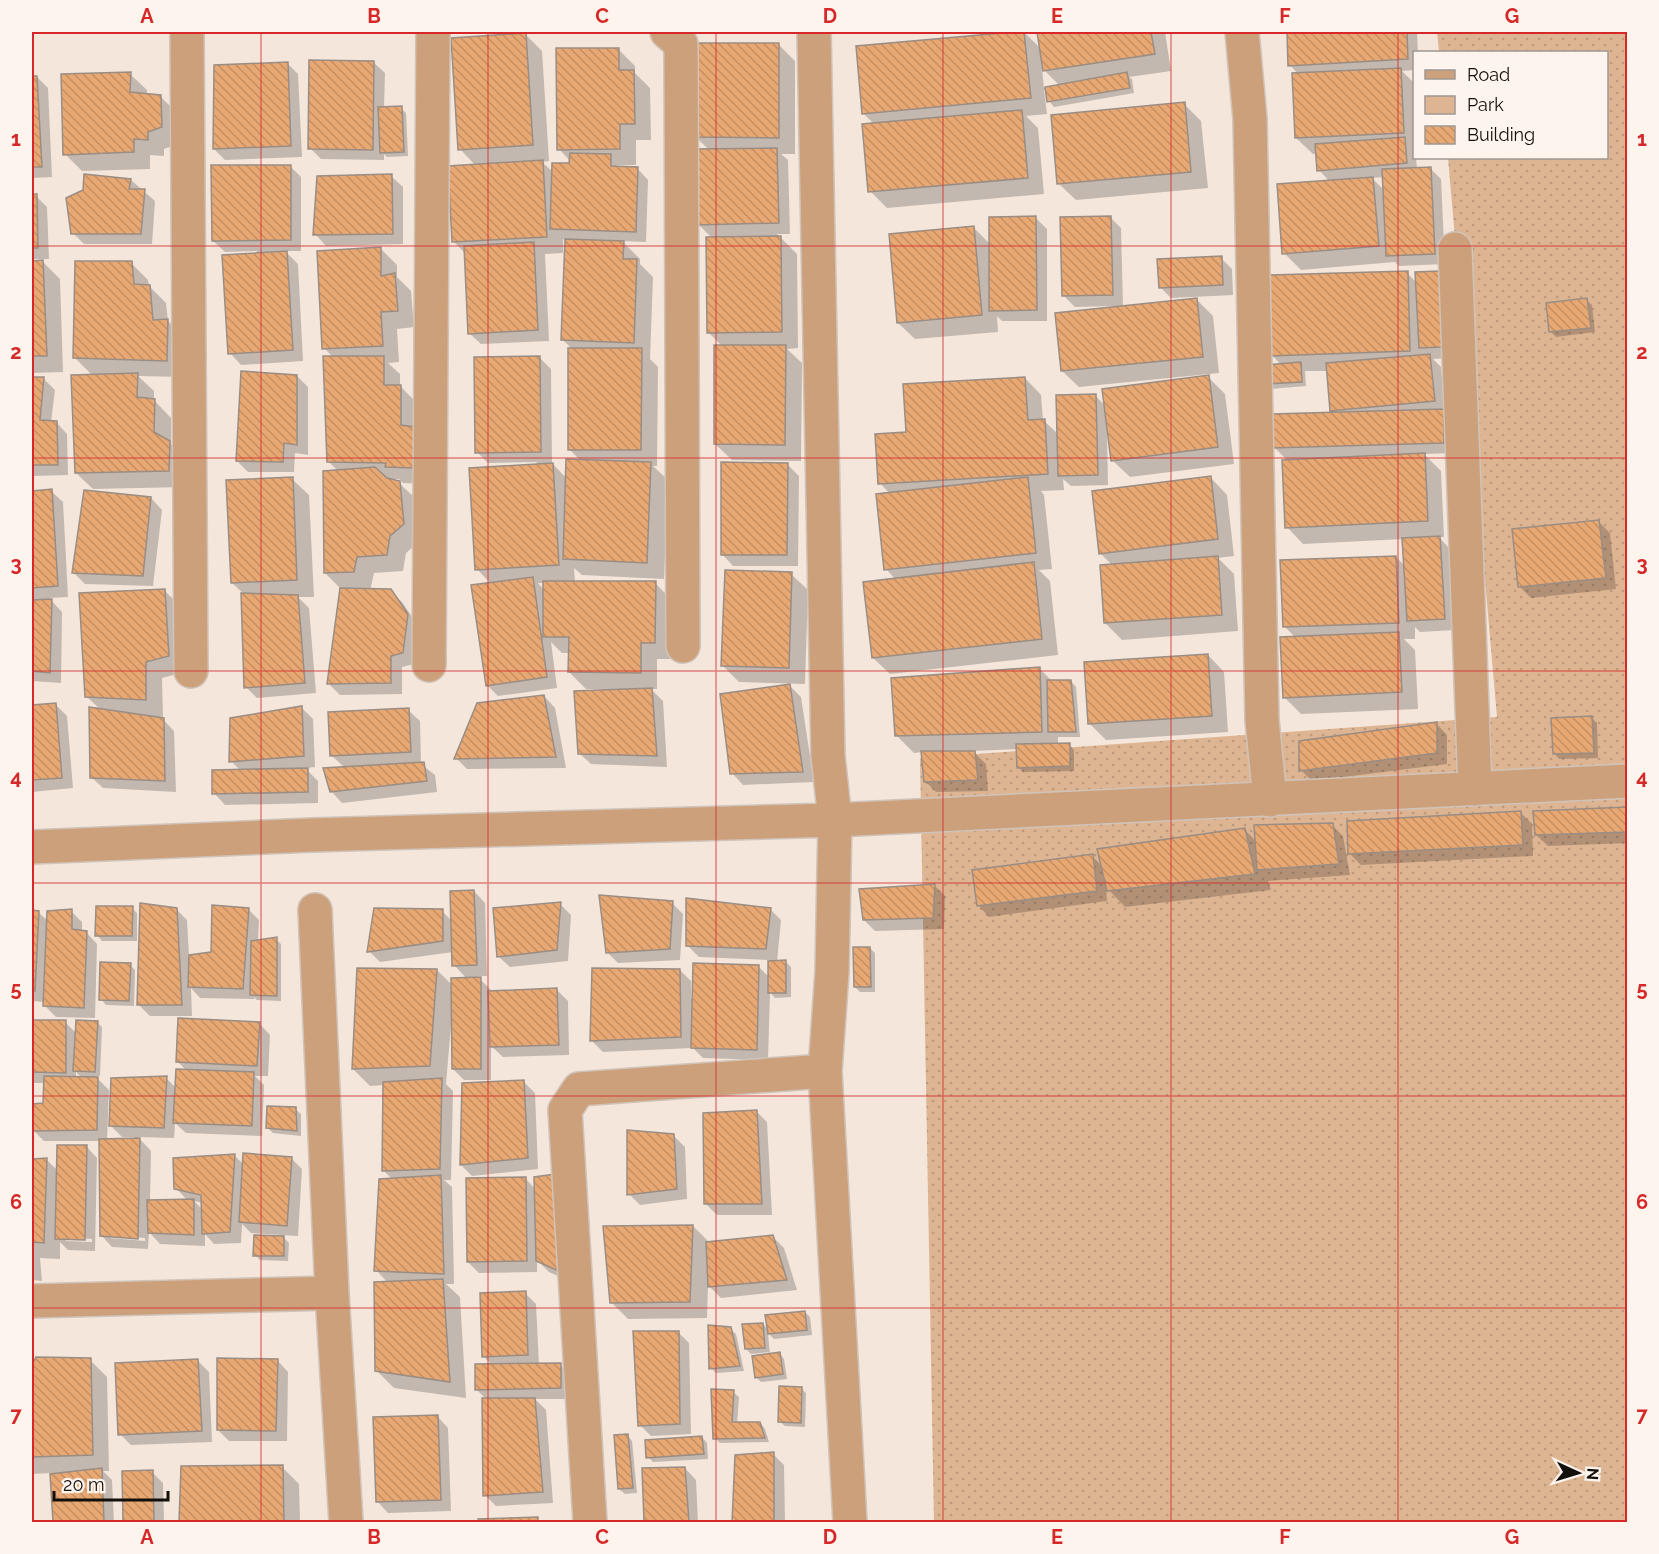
<svg xmlns="http://www.w3.org/2000/svg" width="1659" height="1554" font-family="Raleway,sans-serif">
  <defs>
    <pattern id="green-dots" width="8" height="8" patternUnits="userSpaceOnUse" patternTransform="scale(1.5)"><rect width="8" height="8" fill="#deb593"/><path d="M2 2h.1M6 6h.1" fill="none" stroke="#be9a7d" stroke-width="1.8" stroke-linecap="round"/></pattern>
    <pattern id="building-back-hatch" width="6" height="6" patternUnits="userSpaceOnUse" patternTransform="scale(1.5)"><rect width="6" height="6" fill="#e8a873"/><path d="M-1 5l2 2M0 0l6 6M5-1l2 2" fill="none" stroke="#c68f62"/></pattern>
  </defs>
  <rect width="100%" height="100%" fill="#f4e6db"/>
  <path fill="url(#green-dots)" d="M1437,32H1627V1522H934L920,758L1497,717L1448,158H1606V52H1439Z"/>
  <path fill="#0003" fill-rule="evenodd" d="M1024,32L1041,49L1038,32H1165L1171,71L1129,77L1132,79L1134,93L1054,107L1049,101L1047,90H1044L1047,114L1026,116L1038,128L1044,194L887,208L870,191L874,124L863,113ZM1042,68L1060,86L1044,88Z
    M1288,32H1417L1418,52H1414V70L1402,71L1414,83V158H1416L1417,169L1430,168L1441,179L1445,264L1399,266L1395,262L1301,270L1284,253L1330,182L1319,170L1317,154H1313L1296,138L1298,74L1290,65ZM1384,177L1385,191L1372,178Z
    M525,34L542,51L549,161L542,162L553,172L571,165V162L559,149L618,49L635,66V73L650,88L651,140H636V165H617V168H637L648,180L646,242L622,241L640,259V264L653,277L650,359L658,367L657,466H653L668,480L664,579L582,575L574,568L575,582L655,583L672,600L671,659H657V689H651L663,701L667,767L591,764L579,753L608,689H586L569,672L570,653H562L551,642L557,688L498,696L487,685L491,584L477,569L537,462L488,463L477,452L540,358L551,369L552,463L567,479L581,461L569,449L573,350L562,339L566,240L563,239V253L545,254L549,341L481,344L469,333L466,254L454,242L476,166L460,149ZM538,583H545V591Z
    M778,44L795,61V154H781L788,160L790,234H777L797,254L798,348L787,349L802,363L801,461L732,460L715,444L722,346L709,333L712,238L698,224L709,150L696,137Z
    M373,62L385,73L384,108H401L406,113L408,156L387,157L384,154V160L321,159L310,148Z
    M287,63L298,74L302,157L225,160L214,149Z
    M130,74L147,90V95L160,96L177,113L178,144L164,149V156L150,155V169L82,171L65,154Z
    M32,77H37L48,88L52,177L32,178Z
    M1184,104L1201,121L1208,188L1076,200L1059,184Z
    M290,166L301,177V251H285L298,264L303,361L241,365L230,353L257,251L225,252L213,241Z
    M391,176L403,187V244L326,246L315,234Z
    M131,180L155,201L152,244H84L73,233Z
    M32,196H36L47,207L49,259H32Z
    M1110,217L1121,228L1123,307L1194,300V297L1213,316L1219,373L1079,387L1062,371L1115,308V306L1075,307L1064,296Z
    M1036,218L1047,229V321H1002L997,316L998,332L915,339L898,323L974,228L991,245Z
    M380,248L397,265V277L411,291L414,327L397,329L399,362L388,363L400,374V386L417,403L431,484L403,483L399,479H390L401,483H399L416,499L420,541L406,553L403,571L374,573L370,591H390L402,602L418,626L414,664L402,667V694L340,695L329,684L341,589L325,573L338,471L328,461L333,357L324,348Z
    M1221,258L1232,269L1233,295L1171,298L1160,287Z
    M43,262L60,279L63,372L32,373V263Z
    M131,263L148,280L149,286L166,303L168,321L184,337L183,377L138,376L154,391V400L171,418V444L186,460L185,487L93,489L76,473L93,376L74,357Z
    M1407,273L1417,283L1438,273L1449,284L1452,358L1433,359L1441,367L1445,412L1455,453L1424,454L1441,471L1444,537H1439L1450,549L1455,630L1420,632L1415,627V639H1404L1415,650L1418,709L1301,714L1284,697L1296,638L1285,627L1396,557L1406,567L1404,539L1303,544L1287,527L1288,461L1274,447L1335,413L1331,410L1328,371H1305L1306,386L1270,389L1265,384L1281,365L1272,355Z
    M1586,300L1592,305L1595,332L1556,337L1551,332Z
    M297,376L308,387V455L295,453L294,472H248L237,461Z
    M1208,377L1225,394L1234,464L1130,477L1113,461L1109,434H1107L1108,485L1071,486L1063,479L1064,490L1041,491L1044,495L1052,569L1039,570L1050,581L1058,655L890,674L873,658L896,580L886,569L890,494L880,483L908,434L1025,378L1041,395L1043,420L1058,434L1095,395L1105,406Z
    M32,379H44L55,390L51,422H56L67,434L68,475L32,476Z
    M788,465L799,476L798,566H733L722,554Z
    M1211,478L1227,495L1234,556L1218,558L1234,574L1238,631L1122,640L1105,623L1112,565L1100,553Z
    M292,479L309,495L314,597H298L309,608L316,693L257,698L246,687L245,595L232,583Z
    M51,491L63,502L68,597L49,598L62,612L61,683L32,681V492Z
    M151,498L162,510L153,586L85,584L74,573Z
    M1599,522L1610,533L1616,589L1531,598L1520,587Z
    M791,574L808,590L805,684L739,682L723,666Z
    M164,590L181,607L185,672L162,678L163,717L160,716L174,731L176,792L103,788L91,777L101,710L86,696Z
    M1208,655L1224,672L1228,732L1106,740L1089,723Z
    M1040,669L1053,682L1071,681L1076,687L1080,737H1058V745L1069,744L1074,750V771L1023,772L1018,767V749L973,751L986,764L988,791L936,792L925,781L922,752L914,753L897,736Z
    M790,686L801,697L814,782L743,785L732,773Z
    M544,696L555,708L566,768L467,769L456,758Z
    M55,704L67,716L73,788L32,792V706Z
    M302,708L313,719L315,767L305,768L318,781V803L225,805L214,793L241,771L231,761Z
    M408,710L420,721L421,764L435,775L437,792L342,803L331,791L345,768L331,755Z
    M1592,718L1597,723L1598,758L1559,759L1554,753Z
    M1436,723L1447,735V764L1312,781L1301,770Z
    M1628,809V843L1548,846L1536,835Z
    M1521,813L1532,824L1533,856L1361,865L1350,854Z
    M1332,825L1343,836L1350,875L1268,881L1271,890L1125,907L1106,887L1107,901L989,917L978,905L1092,856L1103,867L1244,829L1257,842Z
    M934,885L945,896L944,929L875,931L864,920Z
    M474,891L485,903L487,976H477L491,990V993L557,990L568,1001L569,1055L503,1057L491,1046V1080H464L453,1069V1025H451L446,1084L453,1091L451,1180H444L452,1187L454,1284H446L460,1297L466,1398L394,1388L377,1371L388,1283L376,1270L393,1180L383,1170L384,1085L370,1086L353,1069L437,970L453,986L467,979L454,965L453,952L380,962L369,951L442,911L452,921Z
    M672,903L683,914L680,960L618,963L607,952Z
    M560,904L571,915L568,961L510,967L498,956Z
    M132,908L137,913V941H102L97,935Z
    M176,909L187,920L189,956L213,954L248,909L259,920L258,941L276,939L281,944V1001L257,1000L254,997V999L200,998L191,988L192,1016H150L139,1005Z
    M770,909L781,920L777,962H786L791,967V997L775,998L770,992L768,1060L703,1058L693,1048L603,1052L592,1041L680,970L691,981V999L759,967L770,978L769,960L699,957L688,946Z
    M71,911L82,922V932H86L97,944L95,1018L56,1017L45,1006V1002L32,1001V912H38L48,921Z
    M870,948L875,953V992H860L855,987Z
    M130,965L135,970L134,1006L106,1005L101,999Z
    M32,1021L65,1022L76,1033L97,1022L102,1027L100,1076H95L109,1090L107,1141L134,1140V1137H122L111,1126L166,1078L176,1088L187,1071L178,1062L259,1023L270,1035L268,1076H255L264,1085L262,1136L186,1133L175,1123L174,1138L138,1137L151,1151L150,1201H188L176,1188L235,1156L244,1165L291,1158L302,1169L298,1236L251,1233L242,1224L241,1243L214,1244L205,1234V1246L160,1244L149,1232L148,1249L112,1247L101,1235L100,1141H44L32,1129V1134V1090L33,1092V1105H45V1083H32ZM76,1072L82,1078H76ZM194,1201L203,1203V1210ZM110,1235L145,1238V1241L110,1238Z
    M524,1082L535,1093L538,1169L472,1176L461,1165Z
    M295,1109L301,1114V1136L273,1133L268,1128Z
    M756,1111L767,1122L772,1215H717L706,1204Z
    M674,1136L685,1147L687,1199L640,1205L629,1194Z
    M86,1146L97,1158L95,1251L68,1250L60,1242V1259L40,1258L42,1281L32,1280V1160L46,1159L58,1171ZM66,1238L92,1239V1242L66,1241Z
    M525,1178L536,1190L571,1282L549,1272L537,1260V1272L479,1273L468,1262Z
    M693,1226L710,1243L773,1237L784,1248L797,1290L721,1298L708,1285L707,1318L628,1319L611,1302Z
    M281,1235L289,1243L288,1261L260,1260L255,1255L281,1238Z
    M525,1293L536,1304L539,1365L560,1364L571,1376V1399H535L546,1410L553,1503L496,1506L485,1495L487,1400L476,1389L493,1366L483,1356Z
    M805,1312L810,1317L812,1335L774,1339L768,1333L770,1355L779,1353L784,1359L787,1379L761,1382L756,1377L770,1352L751,1354L746,1349L763,1324L769,1330Z
    M730,1329L736,1334L744,1371L716,1373L711,1368Z
    M678,1332L689,1343L691,1434L651,1436L640,1425Z
    M90,1360L107,1377L109,1471H103L112,1480L114,1522H54L51,1473L32,1474V1367Z
    M277,1360L288,1372L287,1441H229L218,1430Z
    M198,1361L209,1372L212,1442L131,1445L120,1434Z
    M801,1388L806,1393L805,1427L785,1426L779,1421Z
    M733,1392L739,1397L737,1424L760,1423L765,1429L769,1442L720,1443L715,1438Z
    M437,1416L448,1428L451,1511L388,1513L377,1501Z
    M627,1435L632,1441L637,1493L625,1494L619,1489Z
    M702,1437L707,1443L708,1459L653,1462L648,1457Z
    M773,1454L784,1465L785,1522H734L736,1456Z
    M182,1467H282L299,1484L300,1522H181Z
    M685,1468L696,1480L698,1522H645L643,1470Z
    M152,1472L163,1483L164,1522H125L124,1473Z
    M537,1519L541,1522H480V1521Z"/>
  <path fill="url(#building-back-hatch)" stroke="#9a8d84" stroke-width="1.5" d="M1013,32H1024L1031,98L862,114L856,46Z
    M1037,32H1151L1155,54L1043,71Z
    M1287,32H1407L1408,59L1288,66Z
    M526,33L533,145L458,150L451,38Z
    M694,43H779V138L694,137Z
    M556,48H619V70H634L635,124H620V149L557,150Z
    M309,60L374,61L373,150L308,149Z
    M288,62L291,146L213,149L214,65Z
    M1401,68L1404,133L1295,138L1292,73Z
    M131,72L130,92L161,95L162,127L148,132V140L134,139V152L63,155L61,74Z
    M1127,72L1130,88L1047,102L1045,87Z
    M32,76H37L42,167H32Z
    M1185,102L1191,172L1057,184L1051,115Z
    M402,106L404,152L380,153L378,107Z
    M1022,110L1028,178L868,192L862,124Z
    M1405,137L1407,163L1317,171L1315,144Z
    M777,148L779,223L696,225L695,149Z
    M570,153L611,154V166L638,167L636,232L550,229L552,163H569Z
    M543,160L547,237L452,242L448,166Z
    M211,165H291V240L212,241Z
    M1431,167L1435,254L1386,256L1382,169Z
    M84,174L131,179L129,189H145L141,234H71L66,198L83,190Z
    M392,174L393,234L313,235L317,176Z
    M1373,177L1379,246L1282,254L1277,184Z
    M32,194H37L38,248H32Z
    M1036,216L1037,310L989,311V217Z
    M1111,216L1113,295L1062,296L1060,217Z
    M974,226L982,315L897,323L889,234Z
    M781,236L782,332L707,333L706,237Z
    M565,239L624,241L623,259H637L634,343L561,340Z
    M534,242L538,330L468,334L464,246Z
    M381,247V276L395,273L398,311L381,312L383,346L322,349L317,251Z
    M287,251L293,350L228,354L222,255Z
    M1222,256L1223,285L1159,288L1157,259Z
    M43,260L47,356H32V261Z
    M75,261H132L134,284L150,285L153,320L168,319L167,361L73,358Z
    M1408,271L1410,351L1270,356L1268,275Z
    M1439,271L1442,347L1419,348L1415,272Z
    M1197,298L1203,357L1061,371L1055,313Z
    M1587,298L1591,328L1549,332L1546,303Z
    M714,345H786L785,445L714,444Z
    M568,348H642L641,450H568Z
    M1430,354L1435,401L1330,411L1326,363Z
    M323,356H384V385H401V425L415,427V468L385,467L386,463L327,462Z
    M540,356L541,452L475,453L474,357Z
    M1301,362L1302,382L1264,384L1263,365Z
    M241,371L297,375V445L284,443L283,462L236,461Z
    M138,373L137,397L155,399L154,432L170,441L169,471L75,473L71,375Z
    M1209,375L1218,447L1111,461L1102,389Z
    M32,377H44L40,420L57,421L58,465H32Z
    M1025,377L1028,420L1045,419L1048,474L878,484L875,434L906,432L903,384Z
    M1096,394L1098,475L1058,476L1056,395Z
    M1444,409V443L1272,448V414Z
    M1425,453L1428,521L1285,528L1282,460Z
    M566,459L651,462L647,563L563,559Z
    M721,462L788,463L787,555H721Z
    M553,463L559,565L475,570L469,468Z
    M375,467L387,478L400,481L404,524L390,536L387,555L357,557L354,572L324,573L323,471Z
    M1211,476L1218,539L1099,554L1092,491Z
    M293,477L297,580L231,583L226,480Z
    M1028,477L1036,553L884,570L876,494Z
    M52,489L58,586L32,588V491Z
    M84,490L151,497L143,576L72,573Z
    M1599,520L1606,578L1518,587L1512,529Z
    M1440,536L1445,619L1407,621L1402,538Z
    M1218,556L1222,615L1104,623L1100,565Z
    M1396,556L1399,623L1283,627L1280,560Z
    M1034,562L1042,639L872,658L863,582Z
    M725,570L792,572L789,668L721,666Z
    M533,577L547,677L486,686L471,585Z
    M543,581H656L655,643H641V673L568,672L569,637H543Z
    M340,588L391,589L408,614L403,653L391,656V683L327,684Z
    M165,589L169,656L146,662V700L85,697L79,593Z
    M241,593L298,595L305,683L244,688Z
    M52,599L50,673L32,671V600Z
    M1399,632L1402,692L1283,698L1280,637Z
    M1208,654L1212,716L1088,724L1084,662Z
    M1040,667L1042,732L895,736L891,678Z
    M1047,680H1071L1076,732H1048Z
    M790,684L803,772L730,774L720,694Z
    M652,688L657,756L578,754L574,691Z
    M544,695L556,757L454,759L477,703Z
    M56,703L62,778L32,780V705Z
    M302,706L304,756L229,762L230,718Z
    M89,707L164,718L165,781L90,778Z
    M409,708L411,752L330,756L328,712Z
    M1592,716L1594,753L1553,754L1551,718Z
    M1437,722V753L1299,771V741Z
    M1070,743V766L1017,768L1016,744Z
    M921,751H975L978,780L924,782Z
    M424,762L427,781L330,792L323,768Z
    M308,768V792L212,794V770Z
    M1628,807V832L1535,835L1533,811Z
    M1521,811L1523,845L1348,854L1347,821Z
    M1333,823L1339,864L1257,870L1254,825Z
    M1245,828L1255,874L1107,891L1097,849Z
    M1093,854L1097,891L977,906L972,870Z
    M935,884L933,918L863,920L859,889Z
    M474,890L477,965L452,966L450,891Z
    M599,895L673,901L670,949L606,953Z
    M686,898L771,908L766,949L686,946Z
    M561,902L557,950L497,957L493,908Z
    M140,903L177,908L182,1005H137Z
    M212,905L249,908L243,989L188,987L189,955L211,952Z
    M96,906H133L132,936H95Z
    M374,908L443,909V941L367,952Z
    M72,909V929L87,931L84,1008L43,1006L47,911Z
    M32,910L39,911L35,991H32Z
    M277,937V996L250,995L251,941Z
    M853,947H870L871,987H854Z
    M786,960V993H768V961Z
    M100,962L131,963L129,1001L99,1000Z
    M693,963L759,965L757,1050L691,1048Z
    M357,968L437,969L430,1066L352,1069Z
    M592,968L680,969L681,1037L590,1041Z
    M481,977V1069H452L451,978Z
    M557,988L559,1045L490,1047L488,991Z
    M178,1018L260,1022L257,1066L176,1062Z
    M32,1020H66V1073L32,1072Z
    M76,1020L98,1021L95,1072L73,1071Z
    M176,1069L254,1072L252,1126L173,1123Z
    M44,1076L98,1077L97,1130L32,1131V1104L43,1103Z
    M167,1076L164,1128L109,1126L111,1078Z
    M442,1078L440,1169L382,1171L383,1082Z
    M524,1080L528,1158L460,1165L462,1083Z
    M267,1106L296,1107L297,1131L266,1128Z
    M757,1110L762,1204H704L703,1113Z
    M627,1130L674,1134L677,1189L627,1195Z
    M140,1138L138,1239L100,1236L99,1139Z
    M57,1145H87L85,1240L55,1239Z
    M243,1153L292,1157L287,1226L239,1222Z
    M235,1154L230,1232L202,1234L201,1195L174,1189L173,1158Z
    M47,1158L44,1243L32,1242V1159Z
    M555,1174L561,1272L536,1261L534,1177Z
    M441,1175L444,1274L374,1271L379,1179Z
    M526,1177L527,1261L467,1262L466,1178Z
    M194,1199V1235L148,1233L147,1200Z
    M693,1225L690,1302L610,1303L603,1226Z
    M254,1235L284,1236V1256H253Z
    M773,1235L787,1280L708,1287L706,1242Z
    M443,1279L450,1382L375,1371L374,1282Z
    M526,1291L528,1355L482,1357L480,1293Z
    M805,1311L807,1330L768,1334L765,1315Z
    M763,1323L765,1348L745,1349L742,1324Z
    M708,1325L731,1327L740,1366L709,1369Z
    M633,1331H679L680,1424L638,1426Z
    M780,1352L783,1374L755,1378L752,1356Z
    M36,1357L91,1358L93,1455L32,1457V1365Z
    M217,1358L278,1359L276,1431L217,1430Z
    M198,1359L202,1431L118,1435L115,1363Z
    M561,1363V1388L475,1390V1364Z
    M779,1386L802,1387L801,1423L778,1422Z
    M711,1389L734,1390L732,1422H760L765,1438L713,1439Z
    M482,1398H535L543,1492L483,1496Z
    M438,1415L441,1500L376,1502L373,1417Z
    M628,1434L633,1488L618,1489L614,1435Z
    M702,1436L704,1454L646,1458L645,1440Z
    M774,1452V1521L732,1522L735,1455Z
    M283,1465L284,1522H179L181,1466Z
    M685,1467L689,1522H644L642,1468Z
    M102,1468L104,1522H53L50,1474Z
    M153,1470L154,1522H123L122,1471Z
    M538,1517V1522H479L478,1519Z"/>
  <g fill="none" stroke-linecap="round" stroke-linejoin="round">
    <g stroke="#d0c4ba" stroke-width="36">
      <path id="minor" d="M187,32L191,671
        M667,32L681,44L683,646
        M814,32L828,756L835,820L832,972L825,1071L850,1522
        M1242,32L1250,119L1262,720L1270,800
        M1455,249L1475,789
        M429,665L433,32
        M32,847L312,835L835,820L1628,781
        M315,910L332,1293L346,1522
        M32,1301L332,1293
        M590,1522L565,1110L579,1089L825,1071"/>
    </g>
    <use href="#minor" stroke="#cda07c" stroke-width="33"/>
  </g>
  <path fill="none" stroke="#d62828" stroke-width="1.5" stroke-opacity="0.55" d="M261,32V1522M488,32V1522M716,32V1522M943,32V1522M1171,32V1522M1398,32V1522M32,246H1628M32,458H1628M32,671H1628M32,883H1628M32,1096H1628M32,1308H1628"/>
  <rect width="1659" height="1554" fill="none" stroke="#fdf4ee" stroke-width="66"/>
  <rect x="1413" y="51" width="195" height="108" fill="#fdf4ee" stroke="#9f9893" stroke-width="1.5"/>
  <rect x="1425" y="70" width="30" height="9" fill="#cda07c" stroke="#9f9893" stroke-width="1.5"/>
  <text x="1467" y="81" font-size="18" fill="#130f0b">Road</text>
  <rect x="1425" y="96" width="30" height="18" fill="#deb593" stroke="#9f9893" stroke-width="1.5"/>
  <text x="1467" y="111" font-size="18" fill="#130f0b">Park</text>
  <rect x="1425" y="126" width="30" height="18" fill="url(#building-back-hatch)" stroke="#9f9893" stroke-width="1.5"/>
  <text x="1467" y="141" font-size="18" fill="#130f0b">Building</text>
  <g transform="translate(1578 1473) rotate(94)" stroke="#fdf4ee" stroke-width="4.5" paint-order="stroke">
  <path d="M0-4.5L10 22L0 15L-10 22Z" fill="#130f0b"/>
  <text y="-9" font-size="16" font-weight="bold" text-anchor="middle" fill="#130f0b">N</text>
  </g>
  <path d="M54 1491v9h114v-9" fill="none" stroke="#130f0b" stroke-width="3"/>
  <text x="63" y="1491" font-size="18" fill="#130f0b" stroke="#fdf4ee" stroke-width="4.5" paint-order="stroke">20 m</text>
  <rect x="33" y="33" width="1593" height="1488" fill="none" stroke="#d62828" stroke-width="2"/>
  <g font-size="20" text-anchor="middle" font-weight="bold" fill="#d62828">
    <text x="147" y="23">A</text>
    <text x="374" y="23">B</text>
    <text x="602" y="23">C</text>
    <text x="830" y="23">D</text>
    <text x="1057" y="23">E</text>
    <text x="1285" y="23">F</text>
    <text x="1512" y="23">G</text>
    <text x="16" y="146">1</text>
    <text x="1642" y="146">1</text>
    <text x="16" y="359">2</text>
    <text x="1642" y="359">2</text>
    <text x="16" y="571">3</text>
    <text x="1642" y="571">3</text>
    <text x="16" y="784">4</text>
    <text x="1642" y="784">4</text>
    <text x="16" y="996">5</text>
    <text x="1642" y="996">5</text>
    <text x="16" y="1209">6</text>
    <text x="1642" y="1209">6</text>
    <text x="16" y="1422">7</text>
    <text x="1642" y="1422">7</text>
    <text x="147" y="1544">A</text>
    <text x="374" y="1544">B</text>
    <text x="602" y="1544">C</text>
    <text x="830" y="1544">D</text>
    <text x="1057" y="1544">E</text>
    <text x="1285" y="1544">F</text>
    <text x="1512" y="1544">G</text>
  </g>
</svg>
